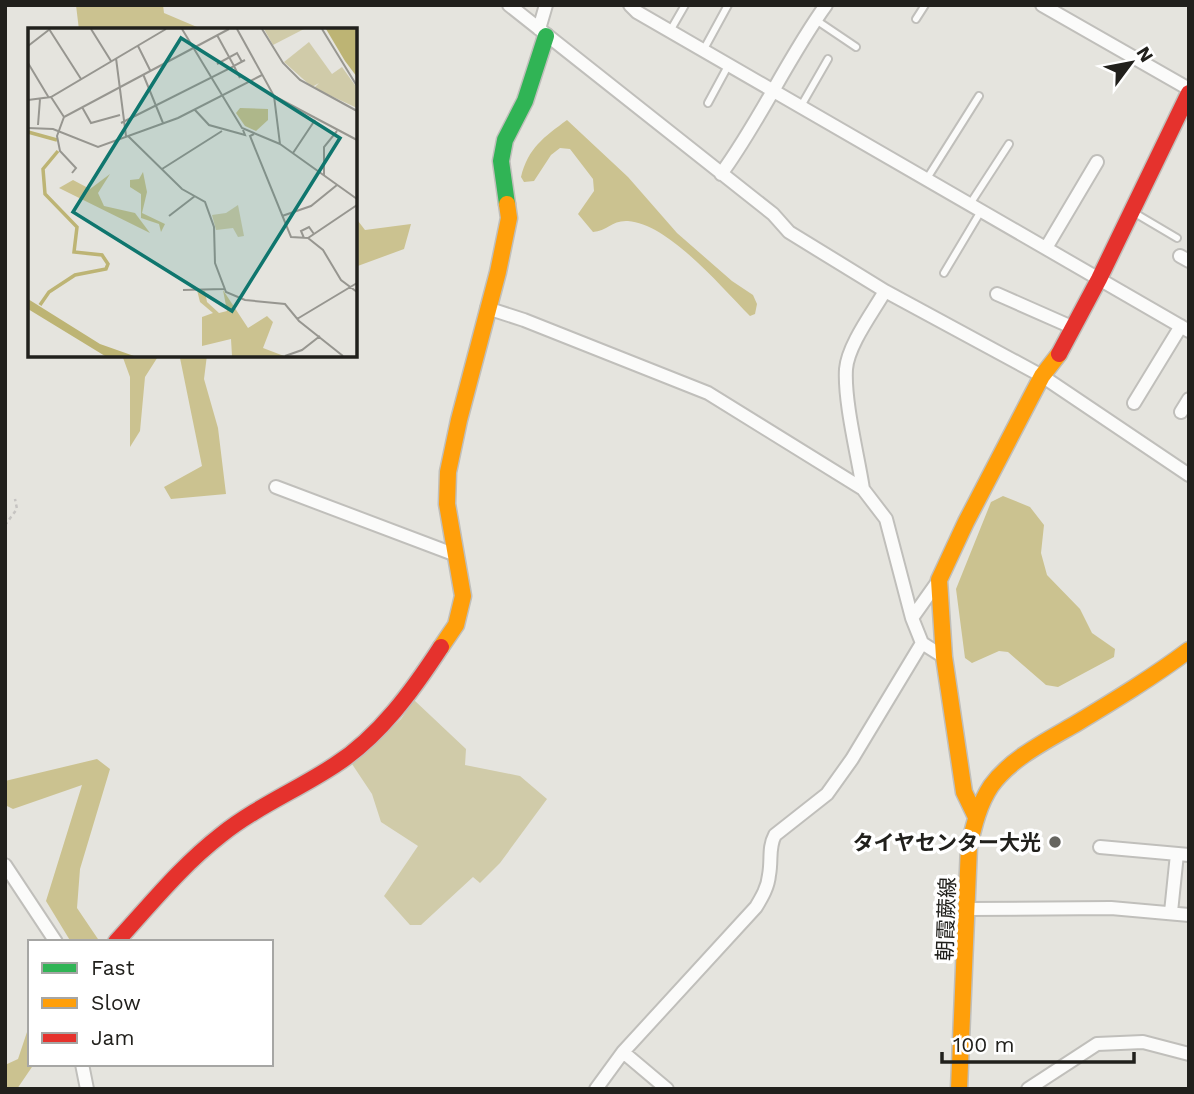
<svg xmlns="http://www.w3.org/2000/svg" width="1194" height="1094" font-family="'Work Sans','Noto Sans JP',sans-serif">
  <rect width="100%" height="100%" fill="#e5e4de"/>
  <path fill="#d0cba9" d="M414,700L466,749L465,765L520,776L547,799L500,863L480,883L473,877L421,925H410L384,896L418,846L381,822L372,794L352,764L401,719Z"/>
  <path fill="#cbc290" d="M76,5H163L164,13L204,30H79Z
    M567,120L628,177L677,233L732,281L753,295L757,304L755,314L750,316C721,287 669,224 628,221C612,220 607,231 593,232L578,214L594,191L593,179L570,149L560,148L551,155L534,181L524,182L521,177C528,148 544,137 567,120Z
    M355,217L365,230L411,224L404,249L355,267Z
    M122,355H159L145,377L140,431L130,447V377Z
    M182,355H207L204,379L218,428L226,494L171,499L164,487L202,466L180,358Z
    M1003,496L1030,507L1044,525L1041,553L1047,575L1080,609L1092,633L1115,649L1114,657L1058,687L1046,685L1008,652L999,651L972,663L965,658L956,589L991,502Z
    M97,759L110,769L80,869L77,908L100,942H71L46,901L82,785L13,809L5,805V781Z
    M30,1023V1064H34L17,1089H5V1065L18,1059Z"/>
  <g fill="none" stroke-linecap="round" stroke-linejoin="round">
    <g stroke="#c0bfbb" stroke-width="10">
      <path id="lane" d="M916,19L925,5
        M816,20L856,47
        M670,31L685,5
        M704,49L728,5
        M708,103L728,66
        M801,106L828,59
        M926,180L979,96
        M970,204L1009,144
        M1133,212L1177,238
        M944,273L981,211"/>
    </g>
    <g stroke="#c0bfbb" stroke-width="16">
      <path id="street" d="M509,5L773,214L789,232L885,291L1042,376L1189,475
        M630,5L637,12L1189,331
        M1042,5L1189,89
        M539,29L546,5
        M721,174C760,121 787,59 826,5
        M1046,248L1097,162
        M1180,256L1189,261
        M997,294L1074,328
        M487,308L524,320L708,393L863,489L886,519L912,618L939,580
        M1134,403L1181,326
        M1181,412L1189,399
        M276,487L456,555
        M863,489C858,456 844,402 846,369C848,345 873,312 885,291
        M912,618L922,643
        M1100,847L1189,855
        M5,865L56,942
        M967,909L1111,908L1189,915
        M1171,912L1177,854
        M623,1052L667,1089
        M82,1064L87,1089
        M596,1089L623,1052L756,907C762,897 768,887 769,875C772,860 768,848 775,835L827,794L852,759L922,643L944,657
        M1028,1089L1097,1044L1143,1042L1189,1054"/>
    </g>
    <g stroke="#c0bfbb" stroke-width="19">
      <path id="fast" d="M507,204L501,161L505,140L525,101L546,36"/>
    </g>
    <g stroke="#c0bfbb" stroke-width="19">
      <path id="slow" d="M441,647L456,625L463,596L447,504L448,472L459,420L498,272L509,218L507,204
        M976,817L964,792L944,657L939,580L966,522L1042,376L1059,354
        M959,1089L969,846C974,825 979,804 991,786C1011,758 1048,740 1077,723C1115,700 1153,677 1189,650"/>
    </g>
    <g stroke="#c0bfbb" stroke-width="19">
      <path id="jam" d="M1059,354L1099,279L1189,93
        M116,942C150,905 181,866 221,835C256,807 297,790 335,765C379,737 413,690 441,647"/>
    </g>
    <path stroke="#c6c4c2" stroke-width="2.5" stroke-dasharray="3.5 3.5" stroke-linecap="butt" d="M5,525L17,509L15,499"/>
    <use href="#lane" stroke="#fbfbfa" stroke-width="6"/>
    <use href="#street" stroke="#fbfbfa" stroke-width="12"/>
    <use href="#fast" stroke="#30b455" stroke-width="16"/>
    <use href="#slow" stroke="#ff9f0a" stroke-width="16"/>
    <use href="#jam" stroke="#e5322d" stroke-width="16"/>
  </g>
  <circle fill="#666560" stroke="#fff" stroke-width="2.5" cx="1055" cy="842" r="7"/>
  <g text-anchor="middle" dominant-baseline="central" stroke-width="7" stroke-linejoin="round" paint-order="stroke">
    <g font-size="21" font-weight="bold" fill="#21201c" stroke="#fff" text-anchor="end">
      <text x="1041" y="842">タイヤセンター大光</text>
    </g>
    <g font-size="21" fill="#21201c" stroke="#fff">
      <text transform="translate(946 919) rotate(-88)">朝霞蕨線</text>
    </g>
  </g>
  <g transform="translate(28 28)">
    <rect width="329" height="329" fill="#e5e4de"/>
    <path d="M236,1H276L245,17ZM281,14L304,46L314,39L329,60V80L286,60L291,55L284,59L256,34ZM210,177L216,208L210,209L205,200L188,202L184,187L198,185Z" fill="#d0cba9"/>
    <path d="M212,80L240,81V92L228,103L217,98L208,85ZM115,144L119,164L114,185L137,196L133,204L131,196L113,190V166L102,159V152L111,151ZM82,146L70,165L76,178L107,185L122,205L31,160L45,152L62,161ZM169,262L177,263L179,274L191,285L199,283L195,262L220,300L239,288L245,294L235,320L256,328H204L203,311L174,318V289L185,285L172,274Z" fill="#cbc290"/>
    <path d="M298,1H329V49L317,33ZM0,271L72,316L106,328H77L0,281Z" fill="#bdb474"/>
    <path fill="none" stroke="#bdb474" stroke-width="3.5" d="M0,104L29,112M12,277L21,264L47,247L78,241L80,236L74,227L46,224L49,199L17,166L15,141L30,123"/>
    <path fill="none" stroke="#979690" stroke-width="2" d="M21,1L53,51M63,1L83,33M154,1L214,100L252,116M209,1L246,68L252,116L329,171M234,1L255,35L272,52L329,83M294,1L329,58M189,7L206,38L217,32M0,18L22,1M110,18L122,42M88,30L98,108M0,35L21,70M189,36L209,25L214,34M115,46L135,95M246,68L329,112M23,69L36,89M0,72L23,69L138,1M54,79L63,95L92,87M167,82L181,97L217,107L215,102M93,95L206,38L212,50M10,97L12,71M0,100L25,101L70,119L150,90L234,47M226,106L222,108L263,209L280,210L329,177M100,108L154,161L177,174L186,199L187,235L198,264L217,272L257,276L271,293L315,328M265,125L287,92M134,141L194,103M44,145L48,140L32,123L29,108L36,89L201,1M296,147V119L309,103M141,188L167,168M254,188L283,178L309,157M276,210L273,203L281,199L286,206M280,210L295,222L313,252L329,264M155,262L196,261M269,291L329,255M257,328L274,322L292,308"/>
    <path fill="#0f766e" fill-opacity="0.15" stroke="#0f766e" stroke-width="3.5" d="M153,10L312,110L204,283L45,184Z"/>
    <rect width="329" height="329" fill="none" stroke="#21201c" stroke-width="3.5"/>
  </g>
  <rect width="1194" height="1094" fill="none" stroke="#21201c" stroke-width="14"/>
  <rect x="28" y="940" width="245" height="126" fill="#ffffff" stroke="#a6a6a4" stroke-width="2"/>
  <rect x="42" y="963" width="35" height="10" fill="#30b455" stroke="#a6a6a4" stroke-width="2"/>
  <text x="91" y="975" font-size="21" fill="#21201c">Fast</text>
  <rect x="42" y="998" width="35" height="10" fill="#ff9f0a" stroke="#a6a6a4" stroke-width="2"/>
  <text x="91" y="1010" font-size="21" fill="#21201c">Slow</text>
  <rect x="42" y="1033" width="35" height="10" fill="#e5322d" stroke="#a6a6a4" stroke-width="2"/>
  <text x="91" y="1045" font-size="21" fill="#21201c">Jam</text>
  <g transform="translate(1131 63) rotate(58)" stroke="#ffffff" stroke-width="5" paint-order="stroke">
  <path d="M0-5L12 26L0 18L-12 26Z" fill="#21201c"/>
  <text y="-10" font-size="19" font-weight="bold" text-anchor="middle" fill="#21201c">N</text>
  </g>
  <path d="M942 1052v10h192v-10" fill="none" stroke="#21201c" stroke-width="3.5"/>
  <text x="953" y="1052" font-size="21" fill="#21201c" stroke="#ffffff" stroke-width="5" paint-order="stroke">100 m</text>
</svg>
